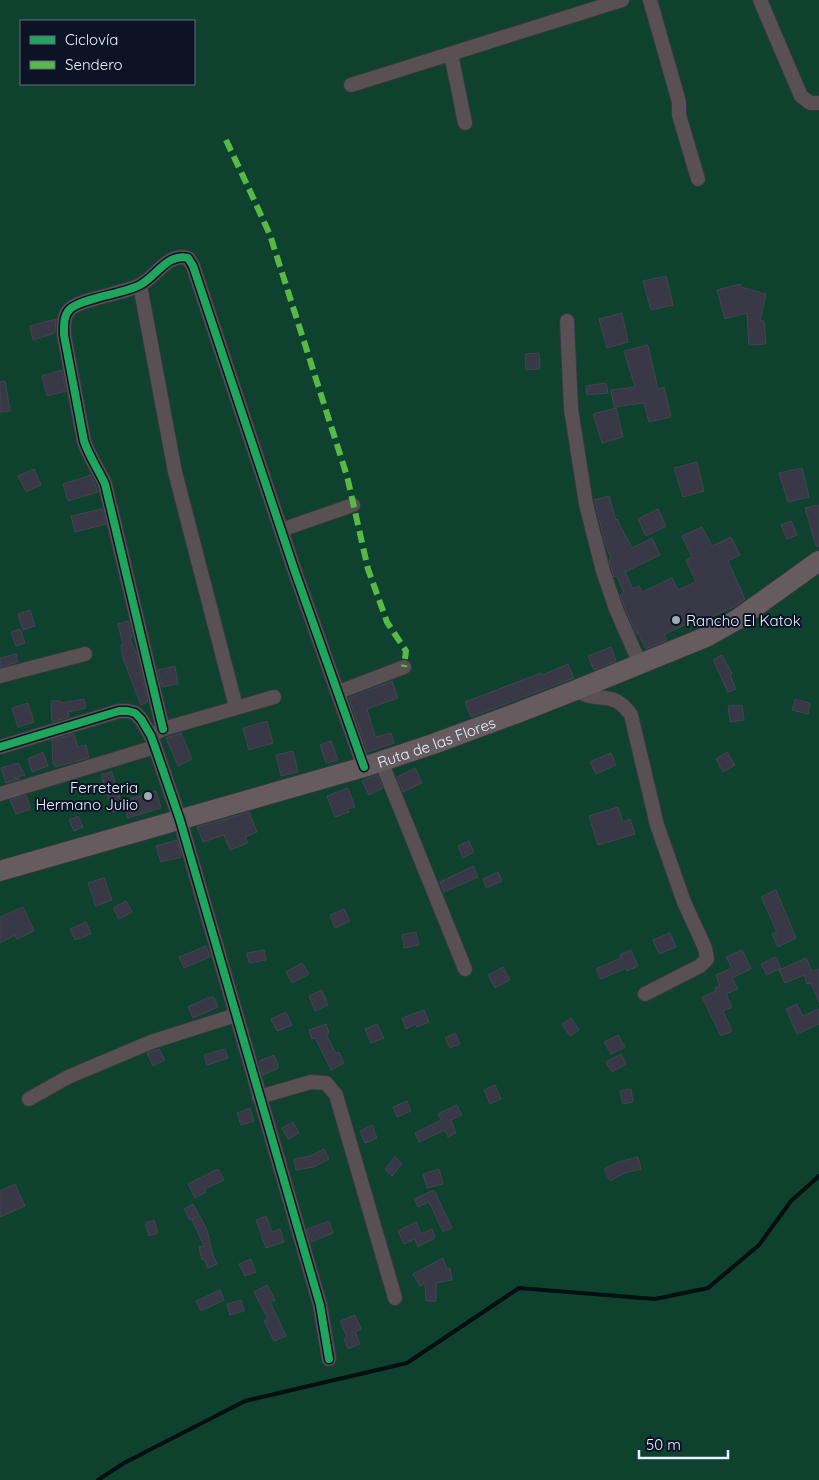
<svg xmlns="http://www.w3.org/2000/svg" width="819" height="1480" font-family="Quicksand,sans-serif">
  <rect width="100%" height="100%" fill="#1a1e28"/>
  <path fill="#0e422e" fill-rule="evenodd" d="M0,0H819V1480H0ZM21,21H194V84H21Z"/>
  <g fill="none" stroke-linecap="round" stroke-linejoin="round">
    <path stroke="#050f11" stroke-width="4" d="M98,1480L124,1463L245,1401L407,1363L519,1288L655,1299L708,1288L759,1245L791,1201L819,1176"/>
  </g>
  <path fill="#383846" stroke="#44454e" d="M666,276L673,305L651,310L643,281Z
    M740,284L741,287L766,294L760,321H764L766,344L749,345L747,313L725,319L717,290Z
    M622,313L628,342L607,348L599,319Z
    M56,319L55,333L33,340L30,326Z
    M648,345L658,389L664,387L671,417L649,422L644,403L614,407L611,390L635,387L624,351Z
    M539,353L540,369L526,370L525,354Z
    M62,370L66,391L47,396L42,376Z
    M5,381L10,411L0,412V382Z
    M606,383L608,393L587,395L586,386Z
    M616,408L623,437L602,443L593,414Z
    M697,462L704,491L683,497L674,468Z
    M802,468L809,497L788,502L779,473Z
    M34,469L41,485L26,492L18,476Z
    M91,475L98,492L68,501L63,484Z
    M609,496L616,520L617,519L632,548L652,538L660,555L625,572L633,589L639,586L642,592L672,578L678,590L696,582L686,560L692,557L682,536L702,527L712,546L731,537L740,555L728,561L745,599L736,606L700,622L698,618L664,635L667,640L646,649L638,633L636,634L624,606L620,595L624,593L617,576L614,577L611,568L609,559L611,558L606,547L595,502L594,500Z
    M819,505V546H816L805,508Z
    M102,509L106,524L75,532L71,516Z
    M658,509L666,526L646,536L638,519Z
    M791,521L797,535L787,539L781,525Z
    M30,610L35,626L23,630L18,614Z
    M128,621L132,638L130,639L137,655L148,702L141,705L123,658L121,645H123L118,624Z
    M20,629L25,643L16,646L11,632Z
    M611,647L616,661L594,670L588,656Z
    M16,654L18,662L0,667V658Z
    M722,655L732,674L730,675L736,689L728,692L713,660Z
    M568,664L574,678L471,717L465,702L541,673L542,675Z
    M175,666L178,684L162,687L158,670Z
    M392,681L398,698L367,709L375,736L376,737L391,733L394,743L368,752L349,698Z
    M84,699L86,708L68,712L69,717L52,722L51,701H60L61,703Z
    M795,699L810,703L808,714L792,710Z
    M28,703L34,722L18,727L12,708Z
    M742,705L744,720L730,722L728,706Z
    M267,721L273,743L249,750L243,728Z
    M181,733L192,759L178,766L166,738Z
    M74,734L78,747L86,745L89,758L55,767L54,763L53,764L52,740Z
    M331,741L338,760L326,763L320,745Z
    M293,751L298,772L281,776L276,755Z
    M43,752L48,766L32,772L28,759Z
    M727,752L735,765L723,772L716,759Z
    M611,753L616,765L596,774L590,762Z
    M18,763L25,775L13,778L20,779L6,783L1,768Z
    M415,768L422,783L403,792L397,777Z
    M112,772L123,809L113,812L101,775Z
    M377,775L383,788L369,795L362,781Z
    M348,788L355,807L347,809L349,812L335,817L327,796Z
    M156,791L161,808L128,818L123,801Z
    M26,795L31,809L16,814L10,800Z
    M618,807L623,822L630,819L635,834L598,845L589,816Z
    M249,812L257,832L245,837L248,843L230,850L224,835L203,842L197,827Z
    M78,816L83,827L74,831L69,820Z
    M177,840L182,857L161,862L156,846Z
    M469,841L474,852L463,858L458,846Z
    M473,866L478,877L444,892L440,882Z
    M498,872L502,881L486,888L483,879Z
    M104,878L112,900L96,906L88,883Z
    M776,890L796,938L778,947L772,934L777,932L761,897Z
    M126,901L132,912L119,919L113,908Z
    M23,907L34,931L17,939L15,935L0,943V917Z
    M344,909L350,921L335,928L330,915Z
    M86,922L91,934L75,940L70,929Z
    M416,932L419,945L404,948L402,935Z
    M670,933L676,947L659,954L653,940Z
    M206,946L210,957L184,968L179,957Z
    M264,950L266,960L249,963L247,953Z
    M631,950L638,966L627,971L626,968L601,979L596,969L621,958L620,955Z
    M742,950L751,969L732,978L738,989L726,994L732,1007L723,1011L732,1031L721,1036L702,997L716,991L715,988L720,986L716,975L732,968L726,957Z
    M775,957L781,968L767,975L761,964Z
    M806,958L812,971L819,969V1002L811,983L807,984L804,975L785,983L779,970Z
    M302,963L309,974L292,983L286,972Z
    M503,967L510,980L495,988L488,975Z
    M322,990L328,1005L315,1011L309,996Z
    M210,997H214L218,1007L193,1018L188,1007Z
    M797,1004L803,1016L819,1009V1024L797,1034L786,1009Z
    M424,1010L429,1022L417,1027L416,1024L406,1029L402,1018Z
    M286,1012L292,1025L277,1031L271,1019Z
    M571,1018L579,1030L570,1036L562,1024Z
    M326,1024L329,1033L326,1034L336,1053L339,1052L344,1063L331,1070L315,1038L312,1039L309,1030Z
    M377,1024L384,1038L371,1043L365,1029Z
    M455,1033L460,1044L450,1048L445,1038Z
    M618,1035L625,1047L611,1054L604,1042Z
    M159,1049L165,1060L153,1066L147,1053Z
    M225,1049L228,1058L207,1065L204,1055Z
    M621,1054L626,1064L612,1072L606,1062Z
    M274,1055L279,1068L263,1075L259,1061Z
    M495,1085L501,1099L490,1104L484,1090Z
    M631,1089L633,1102L623,1104L620,1091Z
    M407,1101L411,1111L397,1117L393,1107Z
    M457,1105L462,1115L451,1120L456,1133L448,1137L445,1130L419,1142L415,1133L441,1120L438,1114Z
    M250,1108L254,1121L241,1125L237,1113Z
    M293,1122L299,1133L288,1139L282,1128Z
    M372,1125L377,1138L365,1143L360,1131Z
    M324,1149L329,1159L314,1167L296,1170L294,1159L310,1156Z
    M395,1157L402,1164L392,1176L385,1169Z
    M638,1157L641,1169L625,1173L610,1181L604,1169L618,1162Z
    M218,1169L224,1180L205,1189L206,1192L195,1198L188,1184Z
    M439,1169L443,1184L427,1188L423,1174Z
    M15,1184L25,1206L0,1217V1191Z
    M434,1190L452,1228L443,1232L429,1202L418,1207L414,1199Z
    M193,1204L199,1215L190,1220L184,1209Z
    M200,1216L207,1230L213,1255L217,1264L208,1268L204,1259L202,1260L199,1247L204,1246L192,1220Z
    M266,1216L272,1232L280,1229L284,1242L266,1248L256,1220Z
    M154,1220L158,1233L149,1236L145,1223Z
    M329,1221L333,1233L311,1242L307,1229Z
    M416,1222L421,1234L432,1229L435,1238L418,1247L415,1239L404,1244L398,1231Z
    M443,1258L447,1269L450,1268L452,1280L436,1283V1301H426L425,1283L420,1286L413,1274Z
    M251,1259L256,1272L245,1276L239,1264Z
    M267,1285L275,1300L270,1302L286,1336L274,1341L264,1321L268,1319L254,1292Z
    M220,1290L224,1300L201,1311L196,1301Z
    M241,1300L244,1311L230,1315L227,1304Z
    M355,1315L361,1329L355,1332L360,1344L348,1349L344,1339L347,1337L340,1321Z"/>
  <g fill="none" stroke-linecap="round" stroke-linejoin="round">
    <g stroke="#343841" stroke-width="16">
      <path id="street" d="M650,0L679,102V115L698,179
        M760,0L801,96L810,103H819
        M451,54L465,123
        M351,85L622,0
        M140,285L175,472L236,707
        M567,321L571,409L586,504L603,571L616,609L640,664
        M281,530L353,505
        M0,676L85,654
        M576,690C599,705 612,688 631,715L657,825L684,902L705,948L707,959L700,966L645,994
        M339,692L404,667
        M163,729L105,484C98,469 89,456 84,441L64,335C64,326 63,316 70,309C83,298 123,294 140,285C157,276 167,253 188,258L193,266L294,569L364,767
        M156,733L163,729L274,697
        M0,747L119,711H128L135,713L141,719L151,736L155,747L180,820L320,1305L329,1359
        M381,761L465,969
        M0,794L155,747
        M259,1097L311,1082L326,1083L336,1095L395,1298
        M29,1099L68,1077L151,1042L236,1015"/>
    </g>
    <g stroke="#343841" stroke-width="22">
      <g id="secondary">
        <path id="s1" d="M0,871L364,767L433,744L517,713L576,690L706,637L738,619L819,561"/>
      </g>
    </g>
    <use href="#street" stroke="#585053" stroke-width="14"/>
    <use href="#secondary" stroke="#665b5e" stroke-width="20"/>
    <path stroke="#58b947" stroke-width="6" stroke-dasharray="12 6" stroke-linecap="butt" d="M226,140L250,191L270,235L347,476L368,569L387,622L406,651L404,667"/>
    <g stroke="#0b1324" stroke-width="11">
      <path id="cycleway" d="M163,729L105,484C98,469 89,456 84,441L64,335C64,326 63,316 70,309C83,298 123,294 140,285C157,276 167,253 188,258L193,266L294,569L364,767
        M0,747L119,711H128L135,713L141,719L151,736L155,747L180,820L320,1305L329,1359"/>
    </g>
    <use href="#cycleway" stroke="#20a55d" stroke-width="8"/>
  </g>
  <g fill="#a2a8b4" stroke="#0b1324" stroke-width="2">
    <circle cx="676" cy="620" r="5"/>
    <circle cx="148" cy="796" r="5"/>
  </g>
  <g text-anchor="middle" dominant-baseline="central" stroke-width="4" stroke-linejoin="round" paint-order="stroke">
    <g font-size="15" fill="#ebf2ff" stroke="#0b1324" text-anchor="start">
      <text x="686" y="620">Rancho El Katok</text>
      <text x="138" y="787" text-anchor="end">Ferreteria<tspan x="138" dy="17">Hermano Julio</tspan></text>
    </g>
    <g font-size="15" fill="#ebf2ff" stroke="#0b1324">
      <text stroke="none"><textPath href="#s1" startOffset="455">Ruta de las Flores</textPath></text>
    </g>
  </g>
  <rect x="20" y="20" width="175" height="65" fill="#0b1324" stroke="#656c7c"/>
  <rect x="30" y="36" width="25" height="8" fill="#20a55d" stroke="#656c7c"/>
  <text x="65" y="45" font-size="15" fill="#ebf2ff">Ciclovía</text>
  <rect x="30" y="61" width="25" height="8" fill="#58b947" stroke="#656c7c"/>
  <text x="65" y="70" font-size="15" fill="#ebf2ff">Sendero</text>
  <path d="M639 1450v8h89v-8" fill="none" stroke="#ebf2ff" stroke-width="2.5"/>
  <text x="646" y="1450" font-size="15" fill="#ebf2ff" stroke="#0b1324" stroke-width="4" paint-order="stroke">50 m</text>
</svg>
